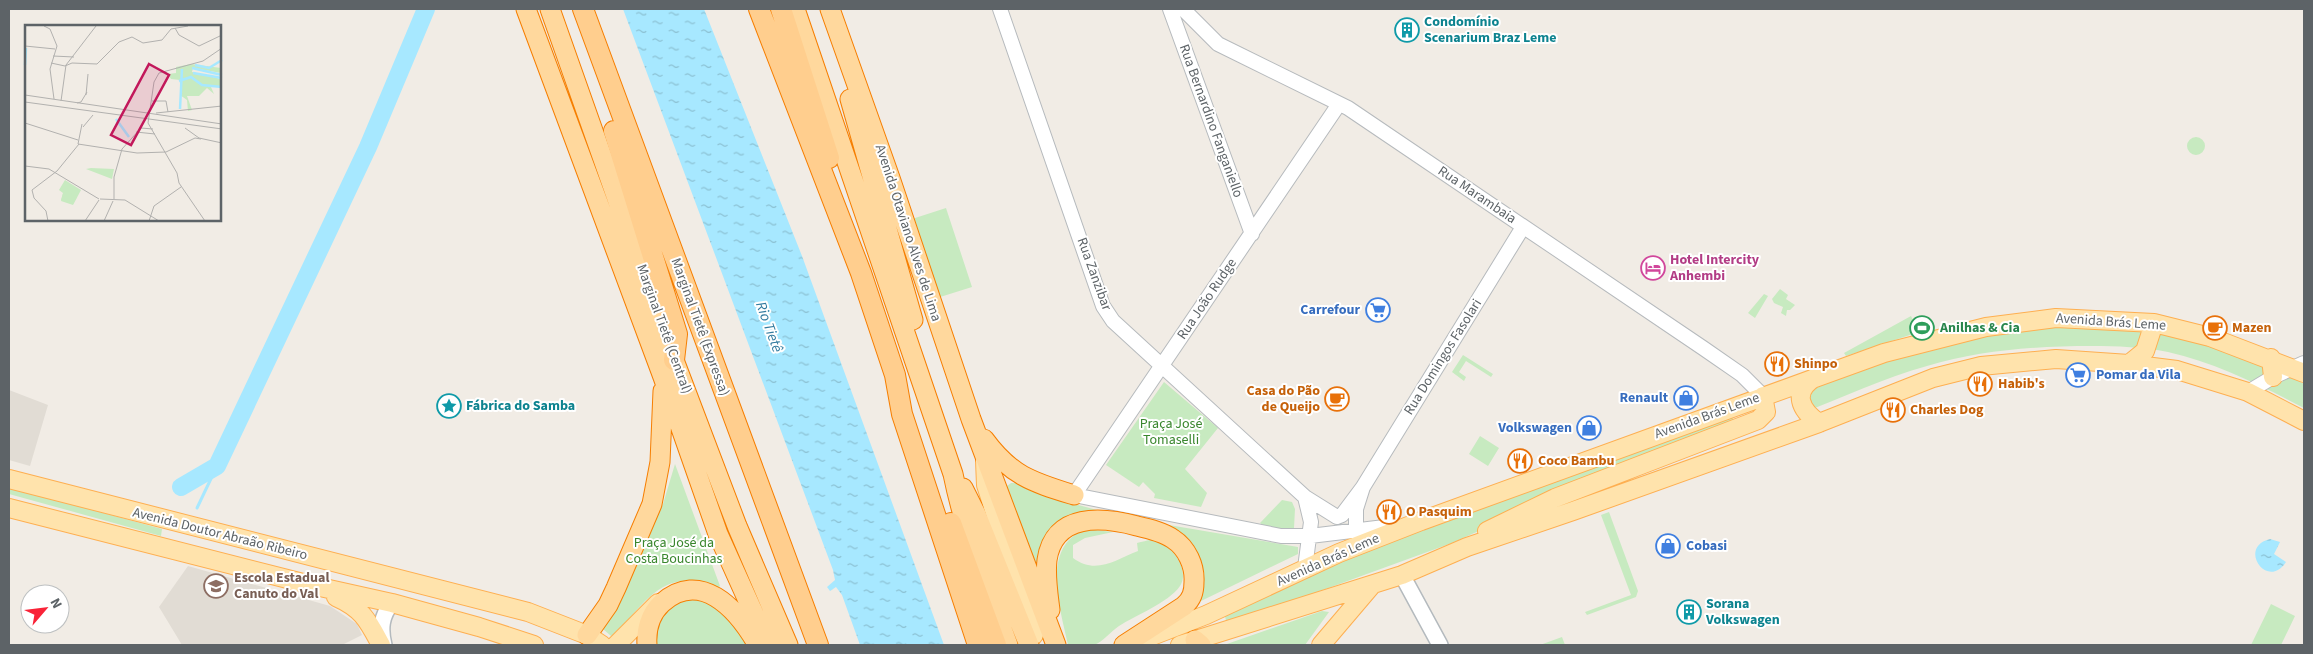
<svg xmlns="http://www.w3.org/2000/svg" width="2313" height="654" font-family="'Source Sans 3',sans-serif">
  <defs>
    <pattern id="water-ripples" width="26" height="14" patternUnits="userSpaceOnUse" patternTransform="scale(1.25)"><rect width="26" height="14" fill="#a7e8ff"/><path d="M2 4q2-2 4 0t4 0M15 11q2-2 4 0t4 0" fill="none" stroke="#8bc0d2"/></pattern>
  </defs>
  <rect width="100%" height="100%" fill="#f1ece5"/>
  <path fill="#e1dcd4" d="M9,390L48,405L30,466L9,460Z
    M188,566L330,606L357,624L362,635L342,645H182L159,607Z"/>
  <path fill="#c7eac0" d="M2187 146a9 9 0 1 1 18 0a9 9 0 1 1-18 0Z
    M946,208L972,287L937,298L912,219Z
    M1780,289L1788,295L1786,299L1795,305L1790,310H1787L1786,316L1781,313L1783,307L1774,303L1772,299Z
    M1764,294L1768,296L1755,318L1748,313Z
    M1911,316L1919,332L1846,356L1844,353Z
    M2047,327L2157,330L2260,359L2304,384V408C2260,385 2216,363 2168,352C2143,347 2117,346 2092,346C2036,346 1981,350 1927,366C1884,378 1841,398 1800,414L1793,391L1957,338Z
    M1463,355L1493,374L1491,377L1466,361L1459,372L1466,377L1464,381L1452,372Z
    M1164,382L1218,428L1185,469L1207,493L1201,507L1154,498L1155,494L1143,482L1139,487L1106,465Z
    M1731,414L1735,423L1629,473L1631,480L1576,500L1552,503L1548,500L1452,543L1227,625L1224,612L1419,529Z
    M1480,436L1499,448L1488,466L1469,454Z
    M675,464L720,586L718,588C666,566 648,598 616,634L611,636L603,629L663,504Z
    M1011,483H1016L1045,496L1097,510L1096,512L1073,517L1039,587L1006,494L1007,486Z
    M9,487L162,529L161,536L9,494Z
    M1282,500L1292,502L1295,509L1294,528C1283,533 1269,530 1260,523Z
    M1609,512L1638,591L1636,597L1587,615L1585,612L1631,595L1601,515Z
    M1169,525L1298,547V554L1201,601L1197,598C1198,560 1205,550 1169,528Z
    M1086,529L1113,532L1085,538L1073,545V558C1096,575 1115,560 1138,551L1137,543C1142,542 1147,540 1152,540C1170,540 1191,570 1180,586C1168,603 1136,615 1119,626C1111,631 1103,642 1094,645C1088,648 1075,645 1068,645C1060,608 1040,546 1086,529Z
    M684,598C722,602 728,618 751,645H657C654,612 658,616 684,598Z
    M2271,604L2295,616L2281,645H2251Z
    M1322,611L1329,612L1305,645H1224Z
    M1562,637L1565,645H1540Z"/>
  <path fill="url(#water-ripples)" d="M623,9H704L802,256L944,645H860L842,595L836,587L830,591L827,587L835,580L833,570Z
    M2270,539L2280,542L2274,554L2286,562C2267,591 2237,547 2270,539Z"/>
  <g fill="none" stroke-linecap="round" stroke-linejoin="round">
    <path stroke="#a7e8ff" stroke-width="3" d="M197,508L217,466"/>
    <path stroke="#a7e8ff" stroke-width="18" d="M181,487L217,466L368,147L426,9"/>
    <g stroke="#b6babd" stroke-width="16">
      <path id="tertiary" d="M1000,9L1103,306L1113,321L1305,497L1337,517L1342,515L1363,487
        M1170,9L1252,234
        M1183,9L1218,44L1348,108L1703,348L1742,375L1763,396
        M1339,104L1074,495L1281,536H1310L1393,526
        M2248,392L2273,377L2304,363
        M1305,497L1311,522L1305,568
        M1356,532V509L1363,487L1523,227"/>
    </g>
    <g stroke="#b4babe" stroke-width="18">
      <path id="secondary" d="M1402,575L1440,645
        M384,645C380,629 381,616 392,603"/>
    </g>
    <g stroke="#feaf51" stroke-width="20">
      <path id="primary" d="M2271,358L2273,377
        M2129,364L2145,351L2154,323
        M1814,378C1792,392 1800,410 1819,423
        M985,461L986,485L1034,635
        M9,479L528,612L587,635L602,645
        M9,508L311,585L392,603L479,627L534,645
        M1487,531L1555,498L1758,420L1766,412L1763,396
        M336,597C363,609 368,621 381,645
        M1134,643L1206,615L1339,553L1421,521L1884,353L1986,327L2056,318L2154,323L2210,337L2304,373
        M616,645L658,603
        M1180,645L1402,575L1467,547L1573,511L1819,423L1933,378L1981,366L2056,359L2129,364L2177,370L2248,392L2304,421
        M1321,645L1372,585"/>
    </g>
    <g stroke="#f67e00" stroke-width="21">
      <path id="trunk" d="M526,9L663,377L718,534L768,645
        M550,9L674,360L737,526L788,645
        M795,9L953,474C965,533 987,589 1008,645
        M830,9L890,178L971,419L1056,645
        M850,99L913,320
        M984,439C1011,476 1032,482 1074,495
        M963,488L976,514L1029,645
        M1050,610C1048,594 1045,576 1047,560C1054,512 1103,517 1137,526C1150,529 1163,532 1173,539C1187,548 1195,566 1194,582C1194,592 1192,599 1184,606L1124,645
        M587,635L608,605L616,588L652,504L660,462L663,391
        M1195,640L1201,645
        M647,645C646,630 650,614 662,603C700,569 736,608 756,642"/>
    </g>
    <g stroke="#f67e00" stroke-width="22">
      <path id="motorway" d="M583,9L818,645
        M759,9L861,273L895,375L902,414L978,645
        M781,9L829,158
        M614,131L677,334L674,360
        M951,523L996,645"/>
    </g>
    <use href="#tertiary" stroke="#fff" stroke-width="14"/>
    <use href="#secondary" stroke="#fff" stroke-width="15"/>
    <use href="#primary" stroke="#ffe3ac" stroke-width="18"/>
    <use href="#trunk" stroke="#ffd89d" stroke-width="19"/>
    <use href="#motorway" stroke="#ffce8e" stroke-width="20"/>
  </g>
  <defs>
    <g id="building-ring" transform="scale(1.25)"><circle r="9.5" fill="#fff" stroke="#0f9aa8" stroke-width="1.5"/><path d="M-4-6H4V6H1V3H-1V6H-4ZM-2.5-4.3h1.7v1.8h-1.7ZM.8-4.3h1.7v1.8H.8ZM-2.5-1h1.7V.8h-1.7ZM.8-1h1.7V.8H.8Z" fill="#0f9aa8"/></g>
    <g id="hotel-ring" transform="scale(1.25)"><circle r="9.5" fill="#fff" stroke="#d1479c" stroke-width="1.5"/><path d="M-6-4.5h1.5V1H6V5H4.5V3h-9V5H-6ZM-4 0a1.8 1.8 0 1 1 3.6 0ZM.5 0V-2.5h3Q6-2.5 6 0Z" fill="#d1479c"/></g>
    <g id="supermarket-ring" transform="scale(1.25)"><circle r="9.5" fill="#fff" stroke="#3f7fe0" stroke-width="1.5"/><path d="M-6-5.5h2.5l.6 2H6L4.5 2H-2.5L-4.4-4H-6ZM-1.5 3.2a1.3 1.3 0 1 0 .1 0ZM3 3.2a1.3 1.3 0 1 0 .1 0Z" fill="#3f7fe0"/></g>
    <g id="stadium-ring" transform="scale(1.25)"><circle r="9.5" fill="#fff" stroke="#2e9e5b" stroke-width="1.5"/><path d="M0-5a6.5 5 0 1 0 0 10a6.5 5 0 1 0 0-10ZM-3.5-1.8h7v3.6h-7Z" fill="#2e9e5b"/></g>
    <g id="cafe-ring" transform="scale(1.25)"><circle r="9.5" fill="#fff" stroke="#e8710a" stroke-width="1.5"/><path d="M-5.5-4.5H6V0H3Q3 3.5 0 3.5H-2.5Q-5.5 3.5-5.5 0ZM3-3.2v2h1.7v-2ZM-6 4.5H4V6H-6Z" fill="#e8710a"/></g>
    <g id="restaurant-ring" transform="scale(1.25)"><circle r="9.5" fill="#fff" stroke="#e8710a" stroke-width="1.5"/><path d="M-5-6h1v4h1v-4h1v4h1v-4h1v5L-1.5 .5V6h-2V.5L-5-1ZM5-6V6H3V1.5H1.5Q1.5-4 5-6Z" fill="#e8710a"/></g>
    <g id="shop-ring" transform="scale(1.25)"><circle r="9.5" fill="#fff" stroke="#3f7fe0" stroke-width="1.5"/><path d="M-5-2.5h2.3a2.7 3.5 0 0 1 5.4 0H5L5.5 6h-11ZM-1.5-2.5h3a1.5 2.3 0 0 0-3 0Z" fill="#3f7fe0"/></g>
    <g id="sight-ring" transform="scale(1.25)"><circle r="9.5" fill="#fff" stroke="#0f9aa8" stroke-width="1.5"/><path d="M0-6L1.8-2.2L6-1.7L2.9 1.2L3.7 5.4L0 3.3L-3.7 5.4L-2.9 1.2L-6-1.7L-1.8-2.2Z" fill="#0f9aa8"/></g>
    <g id="school-ring" transform="scale(1.25)"><circle r="9.5" fill="#fff" stroke="#8d6e63" stroke-width="1.5"/><path d="M0-5L7-2L0 1L-7-2ZM-4 1L0 2.5L4 1V4Q0 6-4 4Z" fill="#8d6e63"/></g>
  </defs>
  <g fill-rule="evenodd">
    <use href="#building-ring" x="1407" y="30"/>
    <use href="#hotel-ring" x="1653" y="268"/>
    <use href="#supermarket-ring" x="1378" y="310"/>
    <use href="#stadium-ring" x="1922" y="328"/>
    <use href="#cafe-ring" x="2215" y="328"/>
    <use href="#restaurant-ring" x="1777" y="364"/>
    <use href="#supermarket-ring" x="2078" y="375"/>
    <use href="#restaurant-ring" x="1980" y="384"/>
    <use href="#shop-ring" x="1686" y="398"/>
    <use href="#cafe-ring" x="1337" y="399"/>
    <use href="#sight-ring" x="449" y="406"/>
    <use href="#restaurant-ring" x="1893" y="410"/>
    <use href="#shop-ring" x="1589" y="428"/>
    <use href="#restaurant-ring" x="1520" y="461"/>
    <use href="#restaurant-ring" x="1389" y="512"/>
    <use href="#shop-ring" x="1668" y="546"/>
    <use href="#school-ring" x="216" y="586"/>
    <use href="#building-ring" x="1689" y="612"/>
  </g>
  <g text-anchor="middle" dominant-baseline="central" stroke-width="4" stroke-linejoin="round" paint-order="stroke">
    <g font-size="14" font-weight="bold" fill="#0d838f" stroke="#fff" text-anchor="start">
      <text x="1424" y="22">Condomínio<tspan x="1424" dy="16">Scenarium Braz Leme</tspan></text>
      <text x="466" y="406">Fábrica do Samba</text>
      <text x="1706" y="604">Sorana<tspan x="1706" dy="16">Volkswagen</tspan></text>
    </g>
    <g font-size="14" fill="#5d6367" stroke="#fff">
      <text transform="translate(1211 121) rotate(70)">Rua Bernardino Fanganiello</text>
      <text transform="translate(1477 195) rotate(34)">Rua Marambaia</text>
      <text transform="translate(908 233) rotate(72)">Avenida Otaviano Alves de Lima</text>
      <text transform="translate(1094 274) rotate(70)">Rua Zanzibar</text>
      <text transform="translate(1207 299) rotate(-56)">Rua João Rudge</text>
      <text transform="translate(2111 322) rotate(4)">Avenida Brás Leme</text>
      <text transform="translate(700 327) rotate(70)">Marginal Tietê (Expressa)</text>
      <text transform="translate(664 329) rotate(70)">Marginal Tietê (Central)</text>
      <text transform="translate(1443 357) rotate(-58)">Rua Domingos Fasolari</text>
      <text transform="translate(1707 416) rotate(-20)">Avenida Brás Leme</text>
      <text transform="translate(220 534) rotate(14)">Avenida Doutor Abraão Ribeiro</text>
      <text transform="translate(1328 560) rotate(-24)">Avenida Brás Leme</text>
    </g>
    <g font-size="14" font-weight="bold" fill="#b23c85" stroke="#fff" text-anchor="start">
      <text x="1670" y="260">Hotel Intercity<tspan x="1670" dy="16">Anhembi</tspan></text>
    </g>
    <g font-size="14" font-weight="bold" fill="#366cbe" stroke="#fff" text-anchor="end">
      <text x="1360" y="310">Carrefour</text>
      <text x="2096" y="375" text-anchor="start">Pomar da Vila</text>
      <text x="1668" y="398">Renault</text>
      <text x="1572" y="428">Volkswagen</text>
      <text x="1686" y="546" text-anchor="start">Cobasi</text>
    </g>
    <g font-size="14" font-weight="bold" fill="#27864d" stroke="#fff" text-anchor="start">
      <text x="1940" y="328">Anilhas &amp; Cia</text>
    </g>
    <g font-size="14" font-weight="bold" fill="#c56008" stroke="#fff" text-anchor="start">
      <text x="2232" y="328">Mazen</text>
      <text x="1794" y="364">Shinpo</text>
      <text x="1998" y="384">Habib's</text>
      <text x="1320" y="391" text-anchor="end">Casa do Pão<tspan x="1320" dy="16">de Queijo</tspan></text>
      <text x="1910" y="410">Charles Dog</text>
      <text x="1538" y="461">Coco Bambu</text>
      <text x="1406" y="512">O Pasquim</text>
    </g>
    <g font-size="14" fill="#39862d" stroke="#fff">
      <text x="1171" y="424">Praça José<tspan x="1171" dy="16">Tomaselli</tspan></text>
      <text x="674" y="543">Praça José da<tspan x="674" dy="16">Costa Boucinhas</tspan></text>
    </g>
    <g font-size="14" font-weight="bold" fill="#785e54" stroke="#fff" text-anchor="start">
      <text x="234" y="578">Escola Estadual<tspan x="234" dy="16">Canuto do Val</tspan></text>
    </g>
    <g font-size="15" font-style="italic" fill="#327b9f" stroke="#fff">
      <text transform="translate(769 327) rotate(70)">Rio Tietê</text>
    </g>
  </g>
  <g transform="translate(25 25)">
    <rect width="196" height="196" fill="#f1ece5"/>
    <path d="M66,143L89,144L87,154L61,144ZM40,155L56,165L48,180L36,176L38,168L34,165Z" fill="#c7eac0"/>
    <path d="M166,39L196,43V48L168,43L167,47L196,54V62H186L189,69L182,63L174,71H162L167,85L163,86L162,75L155,70V55L146,54L143,49L151,48V42ZM39,165L52,172L48,179L36,175Z" fill="#c7eac0"/>
    <path fill="none" stroke="#a7e8ff" stroke-width="2.5" d="M0,40L1,23M170,40L184,43L197,35M167,43L197,50M168,48L197,53M154,56L166,52L177,60L197,62M155,84L157,44M91,94L104,112"/>
    <path fill="none" stroke="#b2b1af" stroke-width="1" d="M19,1L25,4L32,21L25,44L29,74M150,3L154,10L174,21L197,10M0,21L30,24M28,31L49,32M26,38L40,41L47,38L72,39L94,17L107,12L118,18L137,15L146,4L163,1M0,70L197,99M61,70L63,49M36,76L41,40L71,1M127,76H141L143,87M0,77L197,104M52,78L56,77L62,67M131,88L197,81M0,98L53,115M57,99L53,119L112,128L141,127L170,113L176,114M58,102L68,90M160,103L174,113L197,118M111,107L130,109M0,141L24,144L74,174M75,174L100,175L134,196M89,174V152L97,124L116,103L128,104M23,196L21,186L9,173L7,165L32,146L54,119M60,196L74,175M79,196L88,176M124,196L129,181L156,162M180,196L154,158L152,148L123,98L129,57L134,48L178,36L197,23"/>
    <path fill="#c2185b" fill-opacity="0.15" stroke="#c2185b" stroke-width="2.5" d="M124,39L144,50L106,120L86,110Z"/>
    <rect width="196" height="196" fill="none" stroke="#5d6367" stroke-width="2.5"/>
  </g>
  <rect width="2313" height="654" fill="none" stroke="#5d6367" stroke-width="20"/>
  <g transform="translate(45 609) rotate(62)"><circle r="24" fill="#ffffff" stroke="#bec1c2"/>
  <path d="M0-4L9 19L0 12L-9 19Z" fill="#f92338"/>
  <text y="-8" font-size="14" font-weight="bold" text-anchor="middle" fill="#5d6367">N</text>
  </g>
</svg>
